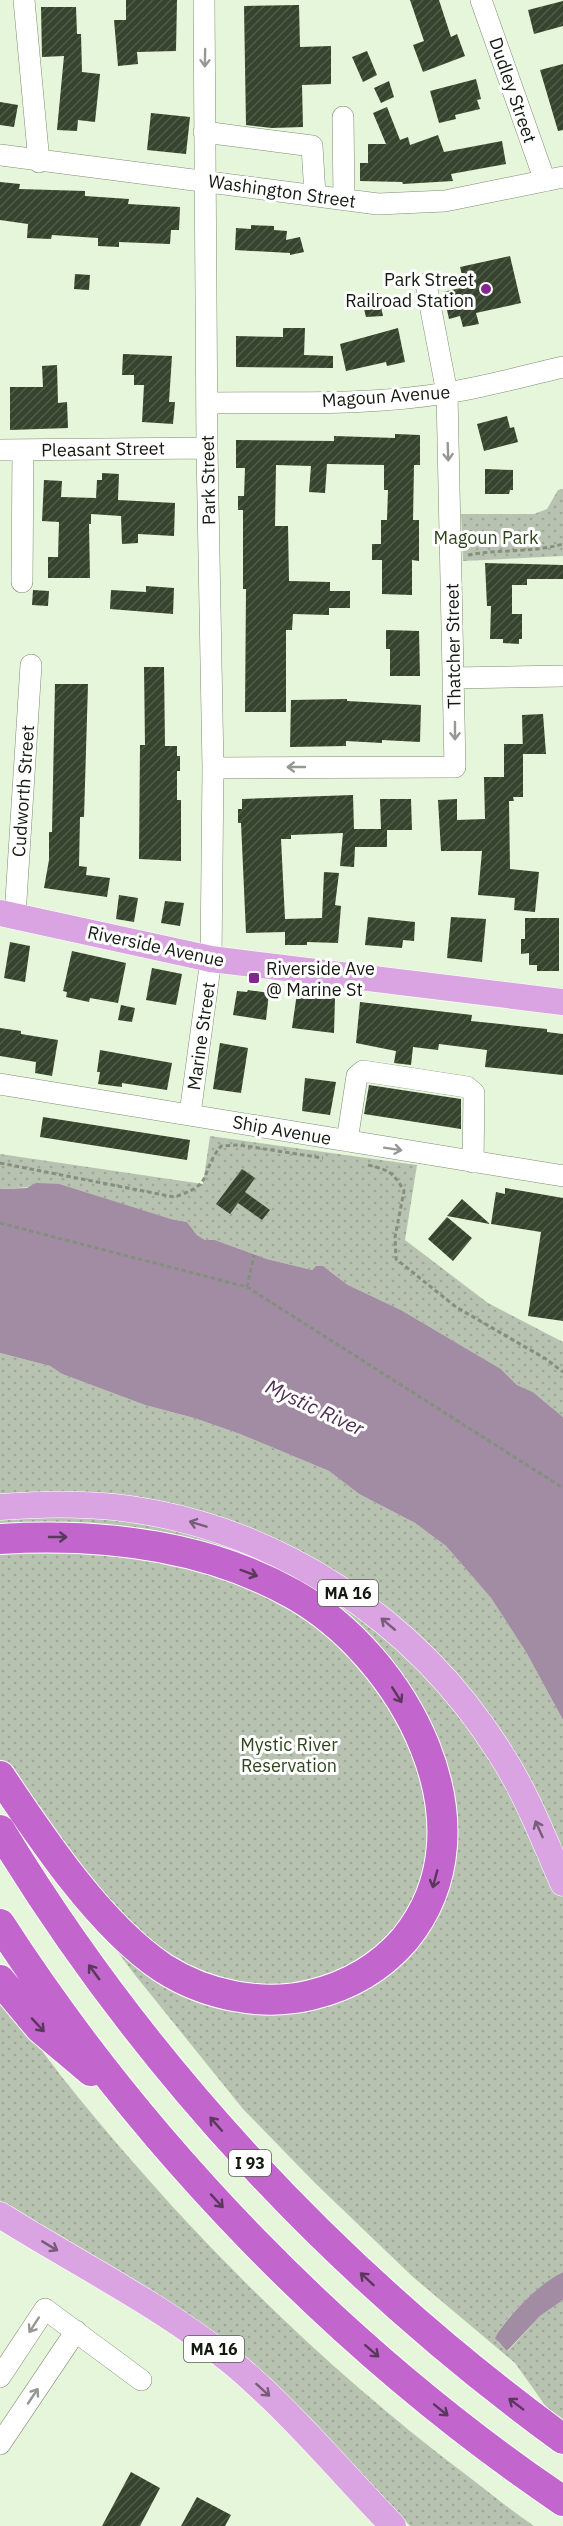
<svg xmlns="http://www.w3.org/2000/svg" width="563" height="2526" font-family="'IBM Plex Sans',sans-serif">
  <defs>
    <pattern id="park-dots" width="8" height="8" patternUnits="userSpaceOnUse" patternTransform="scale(1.5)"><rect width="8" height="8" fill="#b8c2b1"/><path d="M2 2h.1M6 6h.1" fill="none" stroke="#9da697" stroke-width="1.8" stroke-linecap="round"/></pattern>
    <pattern id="building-hatch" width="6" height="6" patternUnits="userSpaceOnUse" patternTransform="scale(1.5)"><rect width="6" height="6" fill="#36442d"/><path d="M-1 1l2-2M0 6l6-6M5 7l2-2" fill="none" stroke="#505c49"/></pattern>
  </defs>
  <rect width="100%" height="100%" fill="#e5f6da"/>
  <path fill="url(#park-dots)" d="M563,489V556L463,561L461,514H534L547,509L558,490Z
    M210,1136L417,1165L405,1240L488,1303L563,1342V1417L533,1392L517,1385L501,1369L401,1310L348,1285L330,1271L316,1266L312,1270L267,1259L215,1240H205L197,1235L187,1222L171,1219L84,1193L32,1187L0,1189V1154L203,1184Z
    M0,1353L50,1366L62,1374L145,1405L194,1418L240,1434L293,1456L329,1471L359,1494L415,1523L446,1546L491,1598L526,1652L563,1720V2272C545,2281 512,2311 501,2328C499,2331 499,2337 498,2342L508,2351L540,2316L563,2300V2427L557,2422L515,2363L413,2277L315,2183L243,2109L135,1975L92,1918L0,1779Z
    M0,1990C49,2067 111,2138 172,2206C263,2305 362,2397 469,2477C491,2494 512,2511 534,2526H410L313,2421L271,2379L235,2349L0,2201Z"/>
  <path fill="#a18ca3" d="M36,1183L59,1184L171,1219L187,1222L197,1235L205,1240H215L267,1259L312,1270L316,1266H323L348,1285L401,1310L501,1369L517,1385L533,1392L563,1417V1720L526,1652L491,1598L446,1546L415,1523L359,1494L329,1471L293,1456L240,1434L194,1418L145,1405L62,1374L50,1366L0,1353V1189L27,1188Z
    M563,2272V2300L540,2316L507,2351L495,2338C507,2316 540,2283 563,2272Z"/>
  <path fill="url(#building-hatch)" d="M126,0H177L176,51L137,52L138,64L118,66L114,20H126Z
    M410,0H439L451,37L457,34L465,56L423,72L413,45L424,41Z
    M563,1V26L534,34L528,10Z
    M299,5L300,47L331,46V84L302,85L303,127L272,128L246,125L244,6Z
    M41,7H76L77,34H81L82,72L100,74L95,122L78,120L77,131L57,130L64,56L42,57Z
    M367,51L377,75L363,82L352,57Z
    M563,64V130L558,131L540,70Z
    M476,79L481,99L477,100L480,109L455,115L456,119L439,123L430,91Z
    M389,81L394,97L381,103L374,88Z
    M0,102L18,105L14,127L0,125Z
    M387,107L400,140L408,137L410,145L438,135L444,152L502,141L506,164L451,174L453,181L403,184L402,182L360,181V163H368V144H386L373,113Z
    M151,113L190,117L186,154L147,150Z
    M0,182L20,184L19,189L85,191V196L129,199L128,204L180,207L179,230H171L170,244L119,242V247L98,246V238L52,235L51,239L27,238L28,224L0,220Z
    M251,225L274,226V230L287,231L286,240L300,237L304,252L290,255V253L235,250L236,228L251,229Z
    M510,256L521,303L476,313L479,324L463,327L460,316L449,319L443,292L465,287L460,267Z
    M75,274L90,275L89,290L74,289Z
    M378,293L383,316L366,317L361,297Z
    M283,328H305L304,355L333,356V368L236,367V336L283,337Z
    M398,328L405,362L387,366L386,362L346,371L340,344Z
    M123,354L172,356L169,402H175L173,424L142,422L144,385H134V375H122Z
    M57,365L58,403L67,402L68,428L10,430V387H43L42,366Z
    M507,416L510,428L514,427L518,442L484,451L477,424Z
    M395,434L420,435V465H414L413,520H419V561L412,560V595L382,594V560H372V544H381V520H387L388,490H384V465L327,464L325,493L309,492L311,466L276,465L275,526H288L289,581L330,582V591H350V608H329V615L293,614L292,630H286V712H245L246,589H243V510H238V496H244L245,468H236V440L334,441V436L395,438Z
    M485,469L513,470V490H510L509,494H485Z
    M102,473L119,474L118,500L175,503L174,536L138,534V543L122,544L121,516L91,514V524H89L90,578H48V557H58L59,522L42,521L44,480L62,481L61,497L96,498L97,480H102Z
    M485,563L563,565V579H527V585H512V614H522V639H519V644L503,643V639H490L491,606H487Z
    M146,586L174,588L173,614L110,609L111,590L146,592Z
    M33,590L49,591L48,606L32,605Z
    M386,630L419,631L420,676H390V649H386Z
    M144,667H164L165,746H177V756H180V771H177V800H181V861L139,859L140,745H145Z
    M55,684H88L84,817H80L79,866L87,867L86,875L110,878L107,897L44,888L49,860V832H52Z
    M347,699V701L421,705L420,742L382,740V743L346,741V746L290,747L291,700Z
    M543,714L546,754H523L522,715Z
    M504,744H523V797H513L514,801H509L510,869L539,872L535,912L514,910L515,898L478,895L482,851H441L438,800L457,799V820L485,819L484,777H504Z
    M353,795L354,829H381L380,799H411L412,830H387V847H355L354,867L340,866L343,833L291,835V839H281L285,919L322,918L324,872L339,873L335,905L341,906L338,943L307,942V945H285V932L246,933L241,823H238V809H242V799Z
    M119,895L138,898L134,922L116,919Z
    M165,901L184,903L180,926L161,923Z
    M368,917L415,922L414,941L403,940L402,948L365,945Z
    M451,917L486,919L482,962L447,958Z
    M525,918H559V971H537V965H529V953L521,954V939H525Z
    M10,942L30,946L25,982L4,978Z
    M72,951L126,963L118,1003L90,998L89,1002L66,997L67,992L63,991Z
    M152,968L182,974L176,1005L146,1000Z
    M248,990L269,993L266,1020L233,1015L237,991L247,992Z
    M297,993L335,998L334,1033L292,1028Z
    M360,1002L472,1015L471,1021L547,1029V1032L563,1034V1075L485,1067L487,1050L439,1044L438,1050L413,1047L411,1065L394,1063L396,1051L356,1043Z
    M121,1005L135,1008L132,1022L118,1020Z
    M0,1028L21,1031V1034L58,1040L52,1076L35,1073L36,1062L0,1056Z
    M220,1043L248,1048L241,1093L213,1089Z
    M100,1050L172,1063L167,1090L122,1083V1087L98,1084L100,1072H97Z
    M305,1078L336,1082L330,1115L302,1111Z
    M369,1085L461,1099V1129L364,1114Z
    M43,1117L190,1140L187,1160L40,1137Z
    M242,1169L255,1178L245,1192L270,1210L262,1220L238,1203L230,1214L216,1204Z
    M505,1188L563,1198V1321L528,1316L541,1232L491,1224L496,1192L505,1194Z
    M462,1199L490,1224L447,1216Z
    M447,1217L472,1238L453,1261L428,1239Z
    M131,2472L160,2488L140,2526H102Z
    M197,2497L231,2515L225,2526H181Z"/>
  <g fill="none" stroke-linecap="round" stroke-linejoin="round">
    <g stroke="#7e8d74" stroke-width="22">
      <path id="minor" d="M24,0L39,162
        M481,0L545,181
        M343,117L344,200
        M204,132L312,146L315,195
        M0,155L378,204L445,201L563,177
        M207,403C286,402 368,406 446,393C485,387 524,376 563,367
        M0,450L207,448
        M22,582L23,450
        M454,678L563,676
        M213,768L455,767L447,393L426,284
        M15,916L31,665
        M0,1084L563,1176
        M190,1114L211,959L213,768L207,448L204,0
        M347,1141L357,1076L363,1071L467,1087L474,1093L473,1162
        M0,2377L45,2309L141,2380
        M0,2444L76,2331"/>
    </g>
    <g stroke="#fff" stroke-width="27">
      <path id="major" d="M0,913L211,959L563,1002
        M0,1507C38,1504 76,1503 114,1507C274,1525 417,1619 502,1756C527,1795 544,1840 563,1883
        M0,2215C78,2264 163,2306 234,2364C292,2413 340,2471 393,2526"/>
    </g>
    <g stroke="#fff" stroke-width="32">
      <path id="highway" d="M0,1539C101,1533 204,1544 293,1594C404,1656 497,1826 405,1939C380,1968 349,1986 311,1995C262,2007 205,1995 163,1968C100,1926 42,1839 0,1776
        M0,1830C145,2069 337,2274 563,2439
        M0,1924C144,2147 343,2352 563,2501
        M0,1980L40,2028L91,2071"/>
    </g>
    <path stroke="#84907d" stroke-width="3" stroke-dasharray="4.5 3" stroke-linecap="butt" d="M468,555C499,549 532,553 563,544
      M0,1163L174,1197C216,1184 198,1175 221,1146L239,1145L323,1158
      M368,1165C389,1170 393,1172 404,1191L395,1237L396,1259L456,1307L546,1359L563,1372
      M0,1223L247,1287L563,1488
      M247,1287L254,1255"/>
    <use href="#minor" stroke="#fff" stroke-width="21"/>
    <use href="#major" stroke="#daa3e1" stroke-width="26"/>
    <use href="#highway" stroke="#c265cd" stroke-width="30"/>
  </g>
  <defs><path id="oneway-shaft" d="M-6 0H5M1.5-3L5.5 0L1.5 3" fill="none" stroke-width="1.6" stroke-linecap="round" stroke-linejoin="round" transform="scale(1.5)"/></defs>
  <g stroke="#959893">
    <use href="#oneway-shaft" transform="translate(205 58) rotate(91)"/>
    <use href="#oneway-shaft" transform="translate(448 452) rotate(88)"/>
    <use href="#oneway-shaft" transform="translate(455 731) rotate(90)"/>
    <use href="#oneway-shaft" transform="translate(296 767) rotate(180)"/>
    <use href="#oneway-shaft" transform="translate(393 1149) rotate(9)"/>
    <use href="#oneway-shaft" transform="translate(34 2325) rotate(123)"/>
    <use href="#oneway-shaft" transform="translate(33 2396) rotate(-56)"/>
  </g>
  <g stroke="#775e78">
    <use href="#oneway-shaft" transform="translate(198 1524) rotate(-163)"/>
    <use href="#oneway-shaft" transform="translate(388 1624) rotate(-140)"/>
    <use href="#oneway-shaft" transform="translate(539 1829) rotate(-114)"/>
    <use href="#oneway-shaft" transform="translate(50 2246) rotate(31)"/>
    <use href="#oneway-shaft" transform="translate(263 2390) rotate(42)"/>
  </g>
  <g stroke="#5a385c">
    <use href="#oneway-shaft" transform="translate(58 1537)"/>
    <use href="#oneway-shaft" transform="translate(249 1573) rotate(20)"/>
    <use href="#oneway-shaft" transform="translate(397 1695) rotate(58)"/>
    <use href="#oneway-shaft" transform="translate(435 1879) rotate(105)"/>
    <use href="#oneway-shaft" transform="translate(94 1972) rotate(-126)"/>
    <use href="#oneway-shaft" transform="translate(38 2025) rotate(47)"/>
    <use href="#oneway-shaft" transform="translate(216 2124) rotate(-131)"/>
    <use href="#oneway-shaft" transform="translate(217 2201) rotate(47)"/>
    <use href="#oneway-shaft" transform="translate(367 2279) rotate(-137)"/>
    <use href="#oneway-shaft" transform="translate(372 2351) rotate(41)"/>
    <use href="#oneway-shaft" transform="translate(516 2404) rotate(-143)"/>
    <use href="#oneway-shaft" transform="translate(441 2410) rotate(39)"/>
  </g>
  <g fill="#852590" stroke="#fff" stroke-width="2">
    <circle cx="486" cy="289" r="6"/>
    <rect x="248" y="972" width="12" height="12" rx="3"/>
  </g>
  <g text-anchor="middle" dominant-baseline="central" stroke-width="6" stroke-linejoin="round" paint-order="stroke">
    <g fill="#fff" stroke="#5a5f58" stroke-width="1.5">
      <rect x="318" y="1580" width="60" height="26" rx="4.5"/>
      <rect x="229" y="2150" width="42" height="26" rx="4.5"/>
      <rect x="184" y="2336" width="60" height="26" rx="4.5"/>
    </g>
    <g font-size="16" font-weight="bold" fill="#141a10">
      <text x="348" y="1593">MA 16</text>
      <text x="250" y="2163">I 93</text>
      <text x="214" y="2349">MA 16</text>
    </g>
    <g font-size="18" fill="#141a10" stroke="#fff">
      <text transform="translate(513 90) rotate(71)">Dudley Street</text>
      <text transform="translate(282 191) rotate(8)">Washington Street</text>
      <text transform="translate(386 396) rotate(-4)">Magoun Avenue</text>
      <text transform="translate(103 449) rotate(-1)">Pleasant Street</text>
      <text transform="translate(208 480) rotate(-91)">Park Street</text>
      <text transform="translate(453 646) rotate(-91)">Thatcher Street</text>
      <text transform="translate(23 791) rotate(-86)">Cudworth Street</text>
      <text transform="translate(156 946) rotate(12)">Riverside Avenue</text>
      <text transform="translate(201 1036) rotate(-82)">Marine Street</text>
      <text transform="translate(282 1130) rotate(10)">Ship Avenue</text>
    </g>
    <g font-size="18" fill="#141a10" stroke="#fff" text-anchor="end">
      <text x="474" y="279">Park Street<tspan x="474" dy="21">Railroad Station</tspan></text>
      <text x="266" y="968" text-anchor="start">Riverside Ave<tspan x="266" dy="21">@ Marine St</tspan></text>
    </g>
    <g font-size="18" fill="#2f461c" stroke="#fff">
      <text x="486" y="537">Magoun Park</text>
      <text x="289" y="1744">Mystic River<tspan x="289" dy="21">Reservation</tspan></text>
    </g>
    <g font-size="20" font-style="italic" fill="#4e2f52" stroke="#fff">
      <text transform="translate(315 1407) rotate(25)">Mystic River</text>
    </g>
  </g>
</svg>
